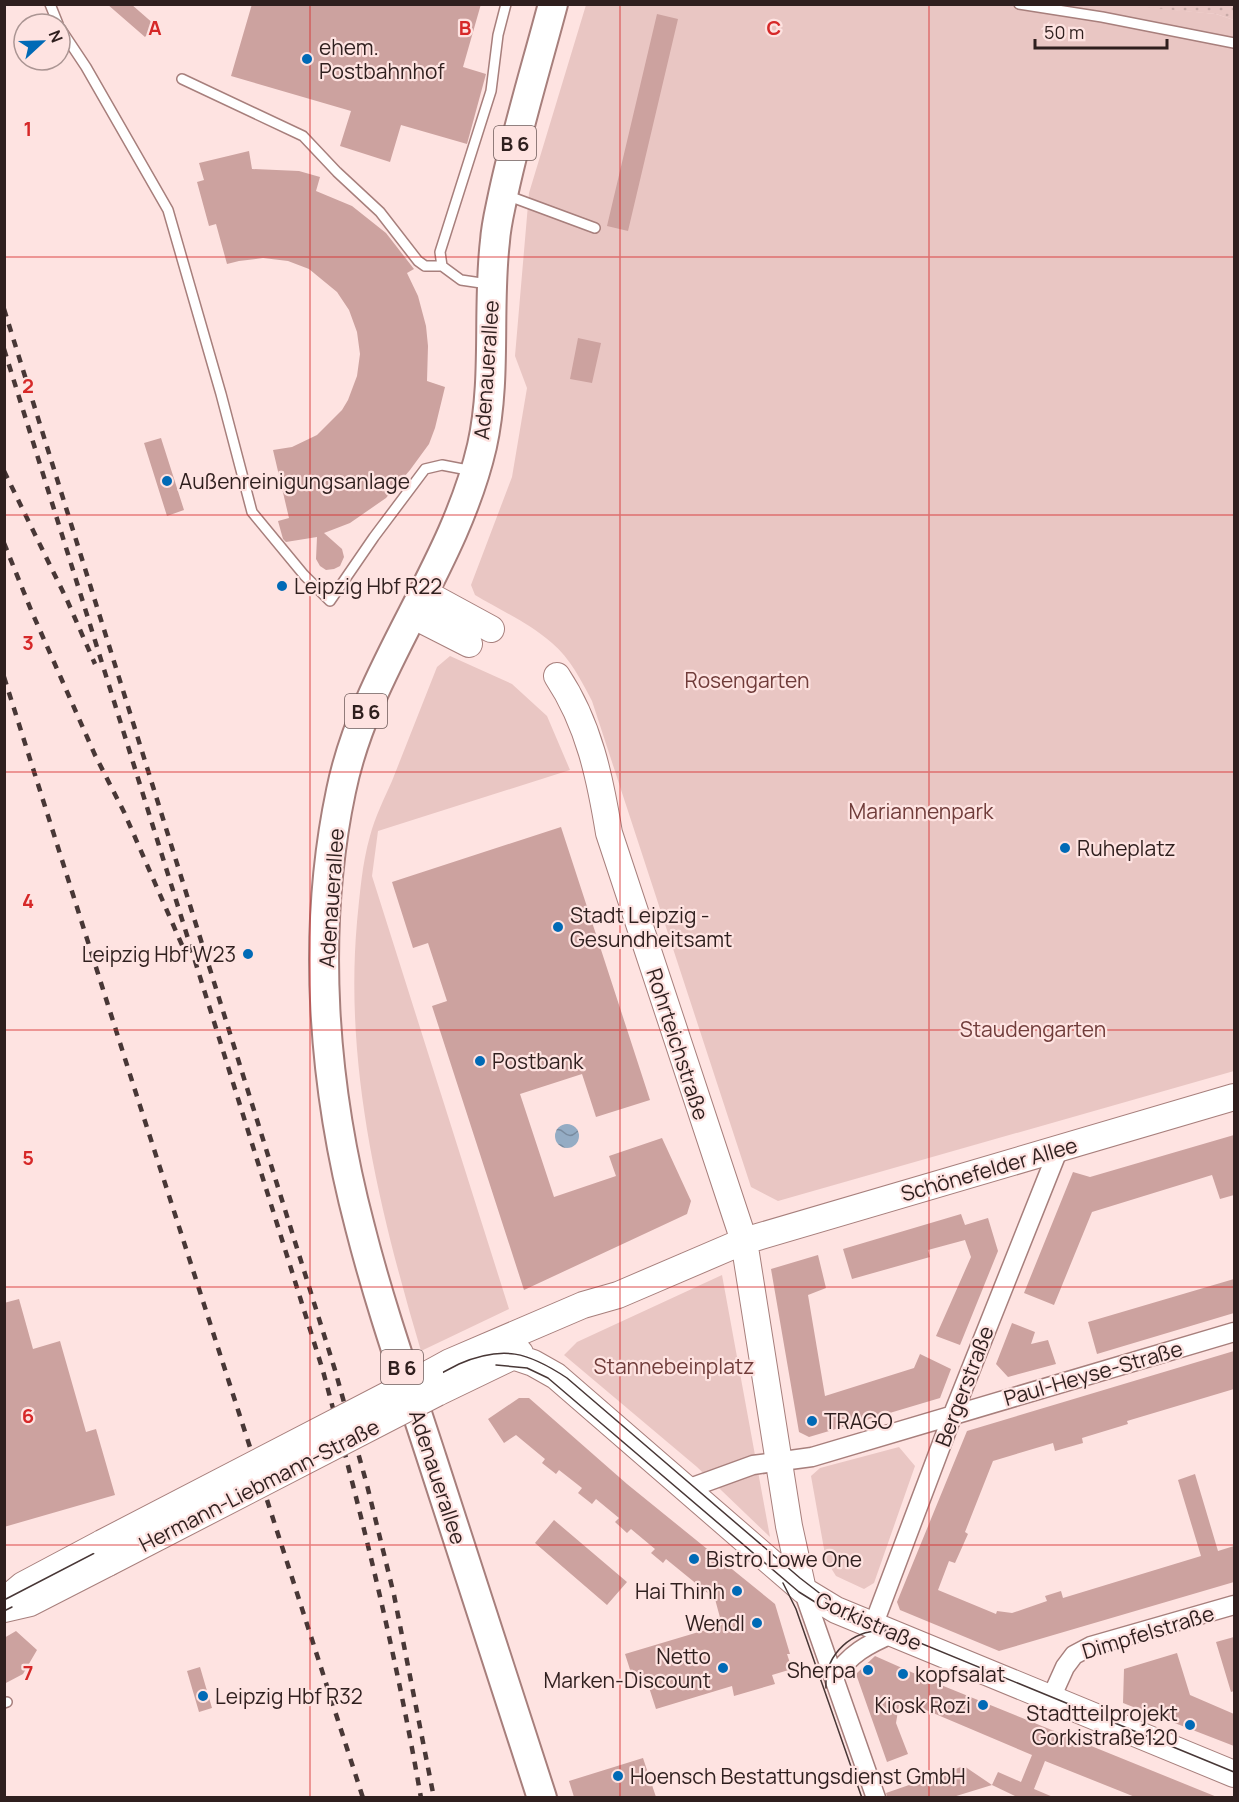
<svg xmlns="http://www.w3.org/2000/svg" width="1239" height="1802" font-family="Manrope,sans-serif">
  <defs>
    <pattern id="grass-dots" width="8" height="8" patternUnits="userSpaceOnUse" patternTransform="scale(1.5)"><rect width="8" height="8" fill="#e9c6c3"/><path d="M2 2h.1M6 6h.1" fill="none" stroke="#c8aaa7" stroke-width="1.8" stroke-linecap="round"/></pattern>
    <pattern id="water-waves" width="16" height="10" patternUnits="userSpaceOnUse" patternTransform="scale(1.5)"><rect width="16" height="10" fill="#94acc4"/><path d="M0 5q4-4 8 0t8 0" fill="none" stroke="#798b9f"/></pattern>
  </defs>
  <rect width="100%" height="100%" fill="#fee3e1"/>
  <path fill="url(#grass-dots)" d="M1112,5H1234V20L1216,14Z"/>
  <path fill="#e9c6c3" d="M1112,4L1216,14L1234,20V1071L778,1201L751,1187L592,701C581,680 570,658 552,643C529,623 500,610 475,595L471,585L512,477L527,388L515,356L529,193L586,5Z
    M450,656L512,684L547,716L570,770L378,831L372,876L509,1309L421,1351C380,1212 344,1068 357,922C360,893 362,864 370,836C375,817 384,799 392,781C407,743 422,705 437,667Z
    M722,1275L770,1537L697,1467L564,1355L577,1342Z
    M899,1447L915,1466L874,1583L864,1589L836,1576L826,1560L811,1476L820,1468Z"/>
  <path fill="url(#water-waves)" d="M555 1136a12 12 0 1 1 24 0a12 12 0 1 1-24 0Z"/>
  <path fill="#cca29f" d="M107,4H131L155,25L145,37Z
    M252,4H481L463,67L486,74L467,144L401,125L390,162L340,146L351,111L231,76Z
    M657,14L678,19L628,231L607,226Z
    M249,151L252,169L299,171L320,177L316,191L352,206L386,233L414,269L407,273L418,296L426,326L428,346L427,381L445,387L435,428L429,444L410,470L386,498L350,523L324,533L342,549L344,557L340,566L334,569L326,570L320,566L316,559L317,537L286,542L283,539L278,521L289,518L273,450L292,447L317,435L342,410L348,400L357,376L360,354L357,332L349,310L337,292L309,269L288,261L263,258L239,261L227,264L216,224L209,226L197,182L204,180L199,163Z
    M578,338L601,343L592,383L570,379Z
    M161,438L184,510L167,516L144,443Z
    M561,827L650,1100L596,1117L582,1074L520,1094L554,1197L616,1176L609,1156L662,1138L691,1201L687,1214L524,1290L432,1006L447,1001L428,943L413,948L392,882Z
    M1234,1135V1195L1220,1199L1212,1175L1092,1212L1054,1305L1024,1293L1073,1172L1090,1177Z
    M961,1214L965,1225L988,1218L998,1251L960,1345L936,1336L971,1257L965,1240L928,1250L930,1257L852,1279L843,1249Z
    M818,1255L826,1288L808,1295L825,1396L914,1368L920,1354L951,1369L940,1398L809,1437L799,1432L771,1269Z
    M1234,1279V1313L1097,1354L1088,1322Z
    M19,1299L33,1349L60,1341L86,1432L96,1429L115,1495L4,1527V1303Z
    M1012,1323L1035,1332L1031,1344L1048,1340L1056,1364L1008,1377L996,1364Z
    M1234,1351V1389L1127,1421L1128,1424L1082,1438L1083,1443L1055,1451L1053,1443L993,1461L965,1532L968,1534L955,1563L949,1561L938,1590L996,1614L997,1611L1012,1613L1047,1601L1045,1596L1061,1591L1063,1598L1201,1556L1178,1480L1195,1474L1218,1551L1234,1546V1582L999,1651L900,1610L897,1602L967,1431Z
    M519,1398H529L627,1484L775,1604L790,1654H787L792,1669L772,1675L775,1684L734,1696L732,1686L656,1709L645,1675L633,1679L625,1654L722,1625L715,1599L666,1559L663,1563L651,1553L655,1549L631,1529L627,1533L615,1522L619,1518L596,1499L592,1504L578,1493L582,1488L559,1470L556,1474L542,1463L545,1459L516,1435L504,1443L488,1419Z
    M554,1520L627,1582L607,1605L535,1543Z
    M16,1631L37,1650L23,1674L4,1684V1638Z
    M1234,1637V1691L1231,1692L1216,1642Z
    M1177,1653L1190,1695L1234,1714V1746L1123,1703L1124,1669Z
    M875,1656L936,1683L1217,1797H1135L1045,1761L1034,1789L1053,1797H1015V1796L992,1785L998,1772L1021,1782L1032,1755L900,1699L896,1723L908,1754L887,1762L856,1674Z
    M200,1667L212,1708L199,1712L187,1671Z
    M643,1758L656,1797H574L569,1781Z
    M964,1766L992,1785L953,1797H887L886,1793Z"/>
  <g fill="none" stroke-linecap="round" stroke-linejoin="round">
    <g stroke="#a77f7c" stroke-width="12">
      <path id="lane" d="M50,4L58,24
        M1019,4L1102,17L1234,43
        M60,28L86,67L168,210L221,394L252,512L304,575L330,601L374,537L425,469L442,465L473,471
        M182,79L303,136L337,172L380,212L418,261L425,266H442
        M506,195L595,228
        M488,284L461,280L442,266L440,252L491,91L498,35L506,4
        M4,1703L7,1702"/>
    </g>
    <g stroke="#a77f7c" stroke-width="21">
      <path id="street" d="M687,1489L753,1465L812,1457L1234,1332
        M803,1590L876,1798
        M873,1626L953,1414L1059,1148
        M834,1678C849,1654 868,1644 894,1633
        M1051,1698L1065,1667L1074,1655L1091,1646L1234,1605"/>
    </g>
    <g stroke="#a77f7c" stroke-width="28">
      <path id="secondary" d="M423,592L491,629
        M412,615L469,644
        M557,676C589,724 600,778 609,833L744,1241L789,1526L803,1590
        M486,1347L533,1363L556,1376L803,1590L836,1610L1234,1774
        M430,1373L450,1362L583,1305L618,1295L744,1241L1234,1097
        M437,1393L520,1353
        M4,1601L23,1585L102,1543
        M4,1609L30,1603L108,1563"/>
    </g>
    <g stroke="#a77f7c" stroke-width="32">
      <path id="primary" d="M542,1798C506,1685 469,1572 432,1459C407,1382 380,1306 360,1227C323,1087 311,933 341,791C366,668 454,568 482,446C497,379 487,308 495,241C496,225 500,210 503,195C517,130 536,68 553,4"/>
    </g>
    <use href="#lane" stroke="#fff" stroke-width="9"/>
    <use href="#street" stroke="#fff" stroke-width="18"/>
    <use href="#secondary" stroke="#fff" stroke-width="26"/>
    <use href="#primary" stroke="#fff" stroke-width="28"/>
    <path stroke="#483736" stroke-width="1.5" d="M496,1365L527,1368L548,1378L799,1592L831,1612L850,1622
      M783,1583L796,1609L862,1798
      M4,1600L459,1364C503,1345 528,1352 567,1378L800,1578L831,1602L874,1624L1234,1772
      M4,1611L12,1607
      M826,1688C824,1654 853,1628 887,1631"/>
    <path stroke="#483736" stroke-width="4.5" stroke-dasharray="8 8" stroke-linecap="butt" d="M4,309L335,1370L367,1485L394,1595L434,1798
      M4,349L323,1371C361,1512 396,1653 421,1798
      M4,471L67,600L95,664
      M4,543L31,610L95,755L124,812L185,952
      M4,677L133,1084L363,1798"/>
    <g stroke="#a77f7c" stroke-width="28" stroke-linecap="butt">
      <path id="secondary-bridge" d="M102,1543L430,1373
        M108,1563L437,1393"/>
    </g>
    <use href="#secondary-bridge" stroke="#fff" stroke-width="26"/>
  </g>
  <path fill="none" stroke="#d62828" stroke-width="1.5" stroke-opacity="0.55" d="M310,4V1798M620,4V1798M929,4V1798M4,257H1234M4,515H1234M4,772H1234M4,1030H1234M4,1287H1234M4,1545H1234"/>
  <g fill="#006ab6" stroke="#fee3e1" stroke-width="2">
    <circle cx="307" cy="59" r="6"/>
    <circle cx="167" cy="481" r="6"/>
    <circle cx="282" cy="586" r="6"/>
    <circle cx="1065" cy="848" r="6"/>
    <circle cx="558" cy="927" r="6"/>
    <circle cx="248" cy="954" r="6"/>
    <circle cx="480" cy="1061" r="6"/>
    <circle cx="812" cy="1421" r="6"/>
    <circle cx="694" cy="1559" r="6"/>
    <circle cx="737" cy="1591" r="6"/>
    <circle cx="757" cy="1623" r="6"/>
    <circle cx="723" cy="1668" r="6"/>
    <circle cx="868" cy="1670" r="6"/>
    <circle cx="903" cy="1674" r="6"/>
    <circle cx="203" cy="1696" r="6"/>
    <circle cx="983" cy="1705" r="6"/>
    <circle cx="1190" cy="1725" r="6"/>
    <circle cx="618" cy="1776" r="6"/>
  </g>
  <g text-anchor="middle" dominant-baseline="central" stroke-width="4.5" stroke-linejoin="round" paint-order="stroke">
    <g fill="#fee3e1" stroke="#6d5a58" stroke-width="1.5">
      <rect x="494" y="126" width="42" height="34" rx="4.5"/>
      <rect x="345" y="694" width="42" height="34" rx="4.5"/>
      <rect x="381" y="1350" width="42" height="34" rx="4.5"/>
    </g>
    <g font-size="20" font-weight="bold" fill="#2f1f1e">
      <text x="515" y="143">B 6</text>
      <text x="366" y="711">B 6</text>
      <text x="402" y="1367">B 6</text>
    </g>
    <g font-size="21" fill="#2f1f1e" stroke="#fee3e1" text-anchor="start">
      <text x="319" y="47">ehem.<tspan x="319" dy="24">Postbahnhof</tspan></text>
      <text x="179" y="481">Außenreinigungsanlage</text>
      <text x="294" y="586">Leipzig Hbf R22</text>
      <text x="1077" y="848">Ruheplatz</text>
      <text x="570" y="915">Stadt Leipzig -<tspan x="570" dy="24">Gesundheitsamt</tspan></text>
      <text x="236" y="954" text-anchor="end">Leipzig Hbf W23</text>
      <text x="492" y="1061">Postbank</text>
      <text x="824" y="1421">TRAGO</text>
      <text x="706" y="1559">Bistro Lowe One</text>
      <text x="725" y="1591" text-anchor="end">Hai Thinh</text>
      <text x="745" y="1623" text-anchor="end">Wendl</text>
      <text x="711" y="1656" text-anchor="end">Netto<tspan x="711" dy="24">Marken-Discount</tspan></text>
      <text x="856" y="1670" text-anchor="end">Sherpa</text>
      <text x="915" y="1674">kopfsalat</text>
      <text x="215" y="1696">Leipzig Hbf R32</text>
      <text x="971" y="1705" text-anchor="end">Kiosk Rozi</text>
      <text x="1178" y="1713" text-anchor="end">Stadtteilprojekt<tspan x="1178" dy="24">Gorkistraße120</tspan></text>
      <text x="630" y="1776">Hoensch Bestattungsdienst GmbH</text>
    </g>
    <g font-size="21" fill="#2f1f1e" stroke="#fee3e1">
      <text transform="translate(486 370) rotate(-86)">Adenauerallee</text>
      <text transform="translate(331 898) rotate(-86)">Adenauerallee</text>
      <text transform="translate(678 1044) rotate(72)">Rohrteichstraße</text>
      <text transform="translate(989 1169) rotate(-16)">Schönefelder Allee</text>
      <text transform="translate(1093 1373) rotate(-16)">Paul-Heyse-Straße</text>
      <text transform="translate(964 1386) rotate(-69)">Bergerstraße</text>
      <text transform="translate(438 1477) rotate(72)">Adenauerallee</text>
      <text transform="translate(259 1485) rotate(-27)">Hermann-Liebmann-Straße</text>
      <text transform="translate(869 1621) rotate(24)">Gorkistraße</text>
      <text transform="translate(1148 1632) rotate(-17)">Dimpfelstraße</text>
    </g>
    <g font-size="21" fill="#703c3a" stroke="#fee3e1">
      <text x="747" y="680">Rosengarten</text>
      <text x="921" y="811">Mariannenpark</text>
      <text x="1033" y="1029">Staudengarten</text>
      <text x="674" y="1366">Stannebeinplatz</text>
    </g>
  </g>
  <g font-size="20" text-anchor="middle" font-weight="bold" fill="#d62828" stroke="#fee3e1" stroke-width="4.5" stroke-linejoin="round" paint-order="stroke">
    <text x="155" y="35">A</text>
    <text x="465" y="35">B</text>
    <text x="774" y="35">C</text>
    <text x="28" y="136">1</text>
    <text x="28" y="393">2</text>
    <text x="28" y="650">3</text>
    <text x="28" y="908">4</text>
    <text x="28" y="1165">5</text>
    <text x="28" y="1423">6</text>
    <text x="28" y="1680">7</text>
  </g>
  <rect width="1239" height="1802" fill="none" stroke="#2f1f1e" stroke-width="12"/>
  <g transform="translate(42 42) rotate(68)"><circle r="28" fill="#fee3e1" stroke="#ab9593" stroke-width="1.5"/>
  <path d="M0-4.5L10 22L0 15L-10 22Z" fill="#006ab6"/>
  <text y="-9" font-size="16" font-weight="bold" text-anchor="middle" fill="#2f1f1e">N</text>
  </g>
  <path d="M1035 39v9h132v-9" fill="none" stroke="#2f1f1e" stroke-width="3"/>
  <text x="1044" y="39" font-size="18" fill="#2f1f1e" stroke="#fee3e1" stroke-width="4.5" paint-order="stroke">50 m</text>
</svg>
